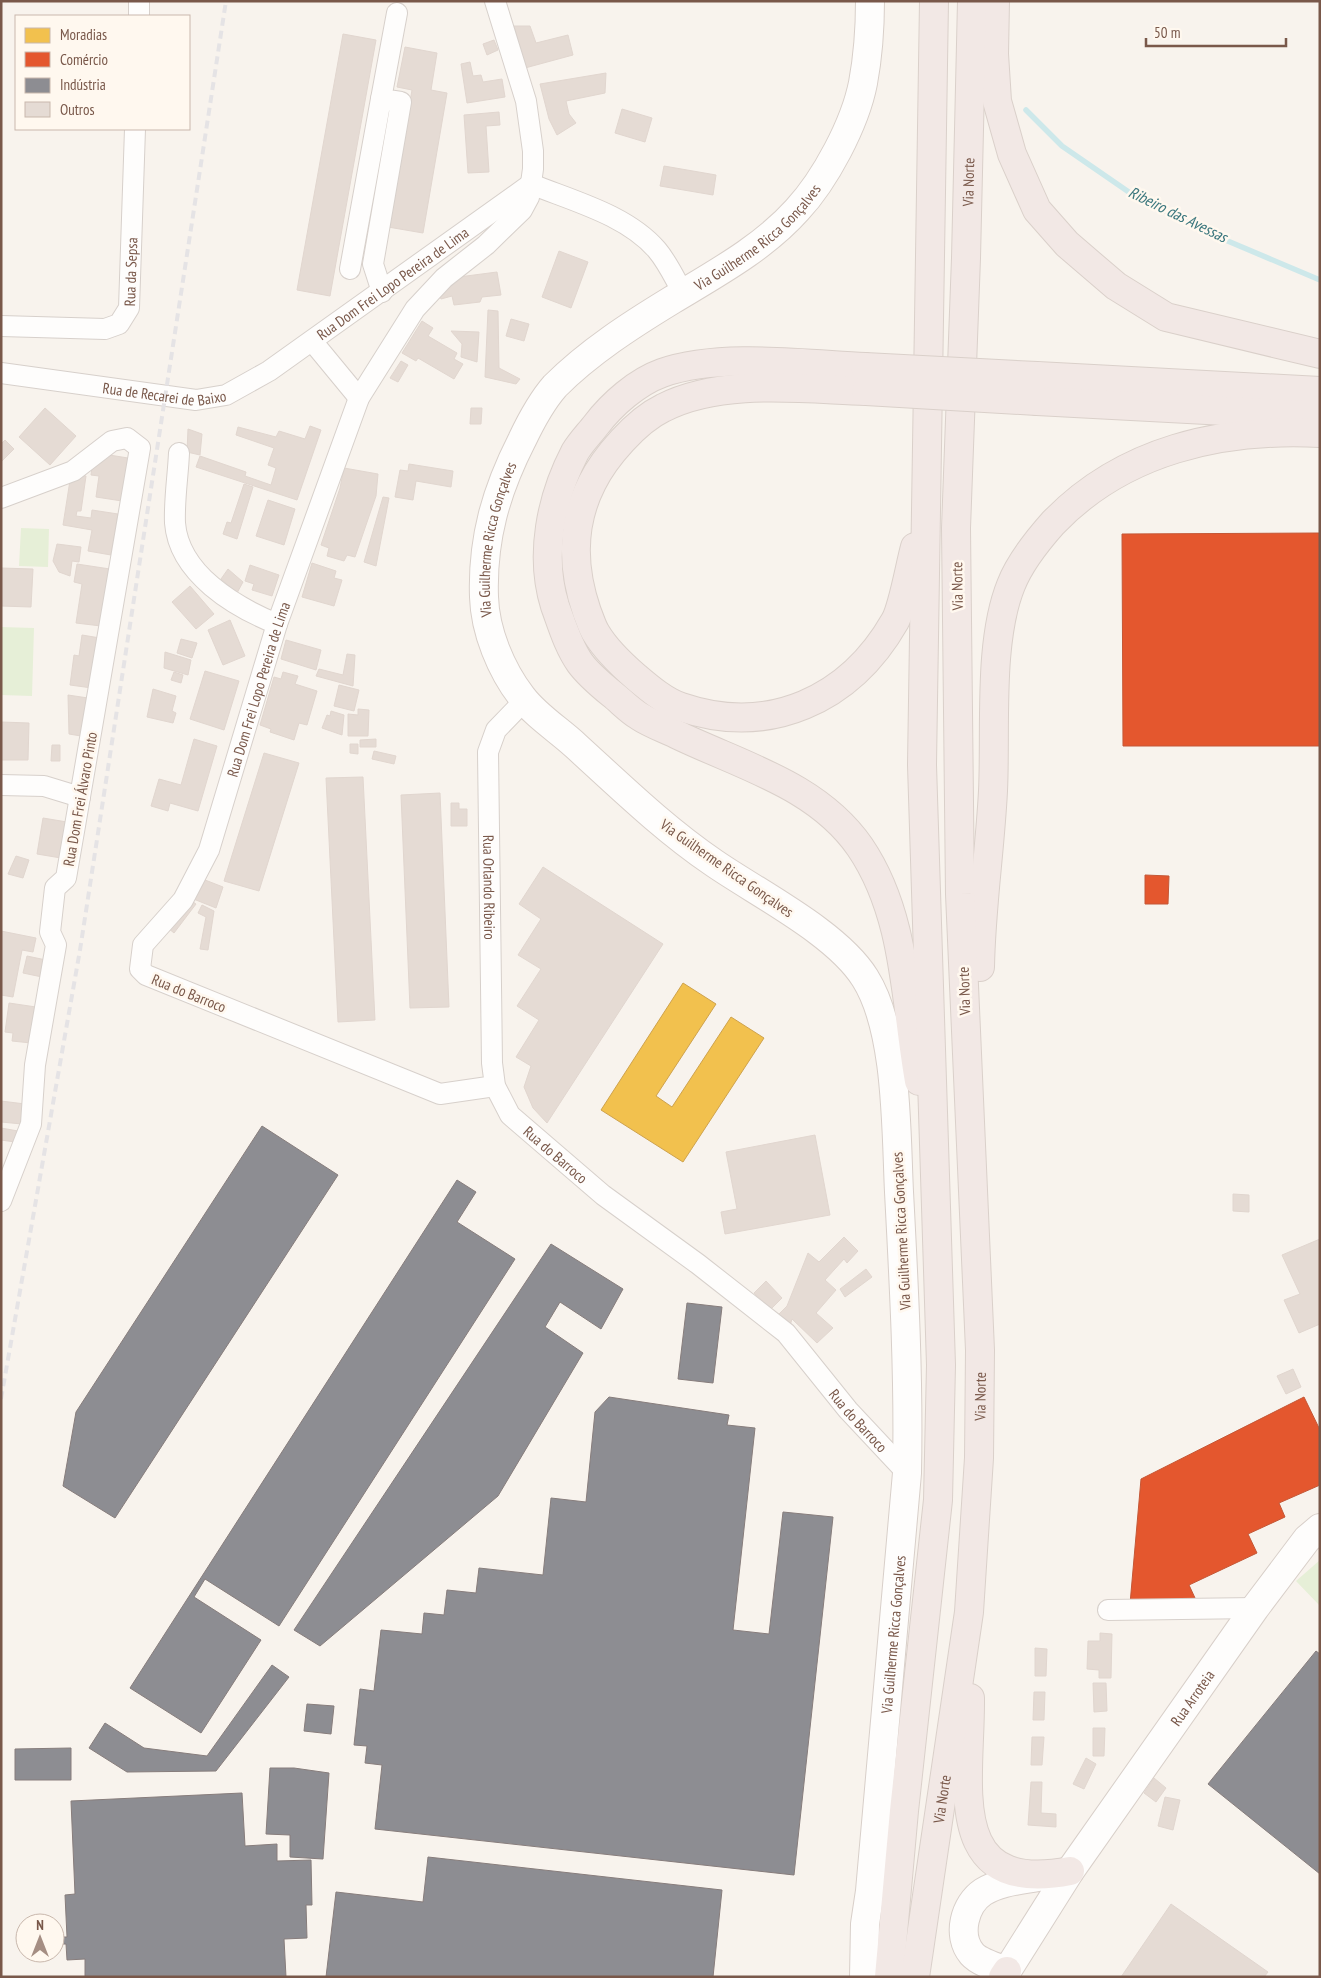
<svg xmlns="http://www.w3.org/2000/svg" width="1321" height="1978" font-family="'PT Sans Narrow',sans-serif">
  <rect width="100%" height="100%" fill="#f8f3ed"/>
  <path fill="#e6efd7" d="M21,528L49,529L48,567L19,566Z
    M1,627L34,628L32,696L1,695Z
    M1320,1560V1606L1296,1581Z"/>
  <path fill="#f2c14e" stroke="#cea24d" d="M683,983L716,1004L656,1096L672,1107L731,1017L764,1038L683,1162L601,1110Z"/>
  <path fill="#e4572e" stroke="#c45736" d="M1320,533V746H1123L1122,534Z
    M1145,875L1169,876L1168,904H1145Z
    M1304,1397L1320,1430V1485L1279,1503L1285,1517L1248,1534L1257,1553L1189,1585L1195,1598L1130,1604L1141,1479Z"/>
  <path fill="#8d8d92" stroke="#877d7c" d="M262,1126L338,1175L115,1518L63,1486L76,1412Z
    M457,1180L476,1192L457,1222L515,1259L279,1626L205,1579L194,1597L261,1640L201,1733L130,1688Z
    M551,1244L623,1289L601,1329L560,1302L545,1327L583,1353L498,1496L320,1646L294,1630Z
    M687,1303L722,1307L713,1383L678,1379Z
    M609,1397L729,1415L727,1425L755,1428L733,1630L769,1634L783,1512L833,1517L794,1875L375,1829L382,1765L365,1763L367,1746L354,1745L360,1689L374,1691L381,1630L422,1634L424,1613L444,1615L447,1590L476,1593L479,1568L543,1575L551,1498L586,1502L595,1412Z
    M1316,1651L1320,1654V1874L1208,1784Z
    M272,1665L289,1677L216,1771L127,1772L89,1748L105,1723L144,1748L207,1756Z
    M307,1704L334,1706L331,1734L304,1731Z
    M71,1748V1780H15V1749Z
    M270,1768H294L329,1773L323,1859L290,1857V1835L266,1834Z
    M242,1793L245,1846L277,1844V1861L311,1860L312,1905H306L307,1938L284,1939L286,1977H85V1959L67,1960L66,1944H55V1937H67L65,1895L75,1894L71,1801Z
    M428,1857L722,1890L713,1977H326L336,1892L423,1902Z"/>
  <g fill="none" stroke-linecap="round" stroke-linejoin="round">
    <path stroke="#cde8ea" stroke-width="5.5" d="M1026,110L1062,146L1136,197L1223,239L1320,280"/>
  </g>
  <path fill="#e5dbd4" stroke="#e1d6cf" d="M514,26H530L536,43L568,35L573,55L525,68Z
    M343,34L376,40L330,296L297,290Z
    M494,40L498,50L487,55L483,44Z
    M405,47L437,53L431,90L447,93L423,233L388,227L412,90L397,87Z
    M470,62L473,76L481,75L483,82L502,79L505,97L467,103L461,64Z
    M606,73L605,93L566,101L569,114L576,123L557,135L549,119L540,84Z
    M622,109L652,118L645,142L615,133Z
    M499,112L500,125L486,126L489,172L468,173L464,115Z
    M664,166L716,175L713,195L660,186Z
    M559,251L588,262L571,308L542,297Z
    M497,272L501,295L482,297L480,302L454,305L452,296L441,299L438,293L451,278Z
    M488,310L498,311L499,368L520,379L516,384L485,377Z
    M511,319L529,324L524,341L506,336Z
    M422,321L433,328L428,336L457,353L454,359L463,364L454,379L418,358L416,361L402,353Z
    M451,331L479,332L477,362L461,357L462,344Z
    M401,361L408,365L398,382L390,378Z
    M45,408L76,436L50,465L19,437Z
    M471,408H482L481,424H470Z
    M310,426L321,430L297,500L196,467L200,456L246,472L245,476L271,485L276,468L268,465L274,448L236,435L238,427L276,437L279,431L305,439Z
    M188,429L202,434L200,455L187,452Z
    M5,440L14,449L1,462V444Z
    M103,454L128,458L122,501L96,497L99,476L91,475L93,459Z
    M409,464L453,471L451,487L416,481L413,500L395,497L400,470L408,471Z
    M344,468L378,474L376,496L355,557L347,555L344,561L327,556L329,548L321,545L340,488Z
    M71,474L86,476L81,511H77L76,516L91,518L92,510L118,514L111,555L88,551L92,530L63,525Z
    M244,484L253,487L237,539L223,534L227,522L231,523Z
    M383,497L389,498L376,566L364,562Z
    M268,500L295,509L284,545L256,536Z
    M57,544L81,547L79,562L72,561L70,576L59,572L53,561Z
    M312,563L336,571L334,578L342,580L334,606L302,597Z
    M77,564L110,569L101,626L76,623L82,584L74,582Z
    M250,565L279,575L272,596L252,590L254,584L245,581Z
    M1,568L33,569L31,607L1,606Z
    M228,569L243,582L237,593L221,579Z
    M190,586L214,614L196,629L172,602Z
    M230,620L245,656L223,665L208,630Z
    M82,635L100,638L92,688L70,685L74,655L79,656Z
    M181,639L197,643L192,658L177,653Z
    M286,640L321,650L316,670L281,659Z
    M165,652L191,660L188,675L164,668Z
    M347,654L355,655L353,686L316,676L319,669L343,675Z
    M205,671L239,681L224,730L190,719Z
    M174,672L183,675L181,683L171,680Z
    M283,672L298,676L295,684L317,691L307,725L299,723L294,740L270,732L271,729L260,725L274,677L281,679Z
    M339,685L359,690L354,711L334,706Z
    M153,689L176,696L172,711L176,713L173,723L147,717Z
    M68,695L88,698L81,736L69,734Z
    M358,709L369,710L368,736H348V714L358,715Z
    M331,711L344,715L342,735L322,728L327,715L330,716Z
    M1,722L29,723L28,760H1Z
    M194,739L217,746L198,811L170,803L168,811L151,806L159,779L181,785Z
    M376,739V747H360V740Z
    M350,744H358V754L350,753Z
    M52,745H60V761H51Z
    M374,751L396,756L394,764L372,759Z
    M264,753L299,763L259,891L224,881Z
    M363,777L375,1020L338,1022L326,778Z
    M440,793L449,1007L410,1008L401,795Z
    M451,803H459V809H467V826H451Z
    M43,818L67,822L61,858L37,854Z
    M16,856L29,860L23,878L8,874Z
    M543,867L663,944L547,1123L533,1108L524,1087L531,1066L516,1057L539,1020L517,1006L541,969L518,955L541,919L519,904Z
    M200,878L223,887L216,908L191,898Z
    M189,899L196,904L174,933L168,928Z
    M202,905L214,911L208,950L200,949L206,917L198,913Z
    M1,931L36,938L33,952L22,950L13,997L1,995Z
    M27,956L46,960L42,977L23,973Z
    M9,1003L36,1007L31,1043L12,1041L13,1033L5,1032Z
    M1,1101L25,1104L22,1124L1,1122Z
    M1,1128L18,1131L15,1142L1,1140Z
    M815,1135L830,1215L725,1234L721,1212L737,1209L726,1152Z
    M1233,1194L1249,1195V1212L1233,1211Z
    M844,1237L858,1251L847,1263L844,1259L825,1280L836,1290L816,1313L833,1328L817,1343L792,1319L789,1329L777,1316L787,1306L808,1253L819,1262Z
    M1320,1239V1324L1299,1333L1284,1300L1300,1294L1282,1255Z
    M866,1269L872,1277L845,1297L840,1289Z
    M766,1281L782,1298L771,1309L754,1293Z
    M1293,1369L1301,1387L1286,1394L1277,1376Z
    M1100,1633L1112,1634L1111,1678H1099V1670L1087,1669L1088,1641H1100Z
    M1035,1648L1047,1649L1046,1676H1035Z
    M1093,1683H1106L1107,1711L1094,1712Z
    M1034,1692H1045L1044,1720H1033Z
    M1093,1728H1105L1104,1756H1093Z
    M1032,1737H1044L1042,1765H1031Z
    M1086,1758L1096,1764L1084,1789L1073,1784Z
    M1154,1778L1166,1788L1156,1802L1144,1793Z
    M1031,1782H1042L1041,1813L1056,1814V1827L1028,1825Z
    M1165,1797L1180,1800L1173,1830L1158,1826Z
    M1171,1904L1268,1972L1264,1977H1121Z"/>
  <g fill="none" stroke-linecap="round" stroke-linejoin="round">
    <g stroke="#d7d0cb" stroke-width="22">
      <g id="street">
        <path d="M139,16V1"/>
        <path d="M350,269L381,99"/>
        <path d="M382,292L373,264L401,102L381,99L397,13"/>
        <path id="s1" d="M1,326L105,329L119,324L129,308L135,129"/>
        <path d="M312,341L359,398"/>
        <path id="s2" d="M1,373L196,400L226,395L269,371L531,184C573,201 627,215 657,250C668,263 675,279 683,293"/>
        <path d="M179,453C178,476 174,500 175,523C179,574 235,607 277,624"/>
        <path d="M1,498L73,471L112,441L127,438L140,448L66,878L55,888L50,932L56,945L35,1065L31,1124L1,1201"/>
        <path id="s3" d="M524,701L496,730L488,752L492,1063L495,1086L510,1115L603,1195L698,1264L786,1333L848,1410L907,1473"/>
        <path d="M1,785L44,786L80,797"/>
        <path id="s4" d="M495,1086L440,1094L146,975L140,969L143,945L183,900L209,850L277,624L359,398L415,309L444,278L486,245L522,210L529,197L533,169V151L526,101L495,1"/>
        <path d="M1108,1610L1255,1608"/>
      </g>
    </g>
    <g stroke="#d8cfc9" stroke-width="30">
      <g id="secondary">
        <path id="s5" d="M1043,1876C1024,1880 1000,1881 983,1892C965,1904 956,1935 972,1954C979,1962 996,1967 1007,1971L1070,1871L1255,1608L1307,1539L1320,1528"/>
        <path id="s6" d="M864,1977L865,1924L870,1891L907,1473C909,1379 904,1286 899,1192C896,1131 898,1030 865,978C837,933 759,894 714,863C664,829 621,787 576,746C559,730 536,716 522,697C501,670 485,631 484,597C482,539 496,491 522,440C531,421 541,402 555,386C589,352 631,325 672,300C715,274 763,248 797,210C825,180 855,124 863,83C868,56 870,29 870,1"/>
      </g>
    </g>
    <g stroke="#dad0ca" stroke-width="30">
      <g id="highway">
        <path d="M995,1L994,54L997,101L1012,154L1037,210L1067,244L1116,286L1166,317L1320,354"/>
        <path d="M865,367C805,364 719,353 662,373C637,382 612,404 596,425C589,434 581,442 575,452C551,498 539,555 555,606C562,625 568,646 580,663C588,674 601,685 612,694C621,701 629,710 639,716C651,724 666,729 680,736C743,766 818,786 860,847C907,916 905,1003 919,1081"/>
        <path d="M1037,376L1320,391"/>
        <path d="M866,391C803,389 721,378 663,408C636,421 605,457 592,483C571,524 572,569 587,612C590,619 592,627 596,633C606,650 621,664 636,677C649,688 664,701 681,707C769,737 850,700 895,621C903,607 910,565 915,547"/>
        <path d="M1037,401L1320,416"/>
        <path d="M980,967C981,908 990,850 993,791C996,729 988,642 1011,585C1020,562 1037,541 1053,523C1123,450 1221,428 1320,433"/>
        <path d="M970,1698C971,1782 942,1896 1070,1871"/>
        <path d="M889,1977L904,1811L938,1500L941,1365L922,765L934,1"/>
        <path id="s7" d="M915,1977L969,1612L979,1458L980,1350L960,894L956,528L966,258L972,1"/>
        <path d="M1003,1977L1007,1971"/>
      </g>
    </g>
    <use href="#street" stroke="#fefdfc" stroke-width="20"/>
    <use href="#secondary" stroke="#fefdfc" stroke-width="28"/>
    <use href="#highway" stroke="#f2e8e5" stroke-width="28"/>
    <path stroke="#e5e3e5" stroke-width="4" stroke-dasharray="8 5" stroke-linecap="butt" d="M1,1399L80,950L226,1"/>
    <g stroke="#dad0ca" stroke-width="30" stroke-linecap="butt">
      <path id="highway-bridge" d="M865,367L1037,376
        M866,391L1037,401"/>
    </g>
    <use href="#highway-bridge" stroke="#f2e8e5" stroke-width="28"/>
  </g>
  <g text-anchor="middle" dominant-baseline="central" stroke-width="5" stroke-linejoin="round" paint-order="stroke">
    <g font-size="15" fill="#79584a" stroke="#fff8ef">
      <text stroke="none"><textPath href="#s7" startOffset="1800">Via Norte</textPath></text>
      <text stroke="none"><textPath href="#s6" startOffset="2039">Via Guilherme Ricca Gonçalves</textPath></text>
      <text stroke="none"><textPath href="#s1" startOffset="174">Rua da Sepsa</textPath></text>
      <text stroke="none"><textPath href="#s2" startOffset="428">Rua Dom Frei Lopo Pereira de Lima</textPath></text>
      <text stroke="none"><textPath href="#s2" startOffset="165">Rua de Recarei de Baixo</textPath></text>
      <text stroke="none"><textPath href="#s6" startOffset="1619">Via Guilherme Ricca Gonçalves</textPath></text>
      <text transform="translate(957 586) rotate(-91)">Via Norte</text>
      <text stroke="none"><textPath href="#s4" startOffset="690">Rua Dom Frei Lopo Pereira de Lima</textPath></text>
      <text transform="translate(80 799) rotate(-80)">Rua Dom Frei Álvaro Pinto</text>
      <text transform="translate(727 868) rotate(35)">Via Guilherme Ricca Gonçalves</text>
      <text stroke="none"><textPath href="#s3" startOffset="199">Rua Orlando Ribeiro</textPath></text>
      <text transform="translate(964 991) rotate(-92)">Via Norte</text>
      <text transform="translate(189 993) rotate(22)">Rua do Barroco</text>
      <text stroke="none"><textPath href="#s3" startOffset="491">Rua do Barroco</textPath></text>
      <text transform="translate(901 1231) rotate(-93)">Via Guilherme Ricca Gonçalves</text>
      <text stroke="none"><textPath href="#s7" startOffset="585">Via Norte</textPath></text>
      <text stroke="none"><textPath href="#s3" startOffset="896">Rua do Barroco</textPath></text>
      <text stroke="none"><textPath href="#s6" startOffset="344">Via Guilherme Ricca Gonçalves</textPath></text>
      <text stroke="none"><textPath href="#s5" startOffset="502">Rua Arroteia</textPath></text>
      <text stroke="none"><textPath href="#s7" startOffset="180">Via Norte</textPath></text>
    </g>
    <g font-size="16" font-style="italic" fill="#3c777e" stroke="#fff8ef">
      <text transform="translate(1178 214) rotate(26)">Ribeiro das Avessas</text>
    </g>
  </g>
  <rect width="1321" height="1978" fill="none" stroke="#79584a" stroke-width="5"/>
  <rect x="15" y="15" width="175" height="115" fill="#fff8ef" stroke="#c9b8ad"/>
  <rect x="25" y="28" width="25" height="15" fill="#f2c14e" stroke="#c9b8ad"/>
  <text x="60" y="40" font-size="15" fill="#79584a">Moradias</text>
  <rect x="25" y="52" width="25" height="15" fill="#e4572e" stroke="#c9b8ad"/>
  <text x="60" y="65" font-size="15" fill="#79584a">Comércio</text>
  <rect x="25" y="78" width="25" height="15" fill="#8d8d92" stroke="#c9b8ad"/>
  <text x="60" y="90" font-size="15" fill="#79584a">Indústria</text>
  <rect x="25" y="102" width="25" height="15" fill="#e5dbd4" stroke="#c9b8ad"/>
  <text x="60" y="115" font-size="15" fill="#79584a">Outros</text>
  <g transform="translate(40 1938)"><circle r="24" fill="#fff8ef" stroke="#c9b8ad"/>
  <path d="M0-4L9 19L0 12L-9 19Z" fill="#a58e83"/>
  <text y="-8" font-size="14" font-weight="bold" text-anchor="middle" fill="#79584a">N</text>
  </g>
  <path d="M1146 38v8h140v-8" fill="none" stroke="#79584a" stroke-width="2.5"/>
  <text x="1154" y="38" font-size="15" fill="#79584a" stroke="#fff8ef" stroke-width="4" paint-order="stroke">50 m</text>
</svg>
